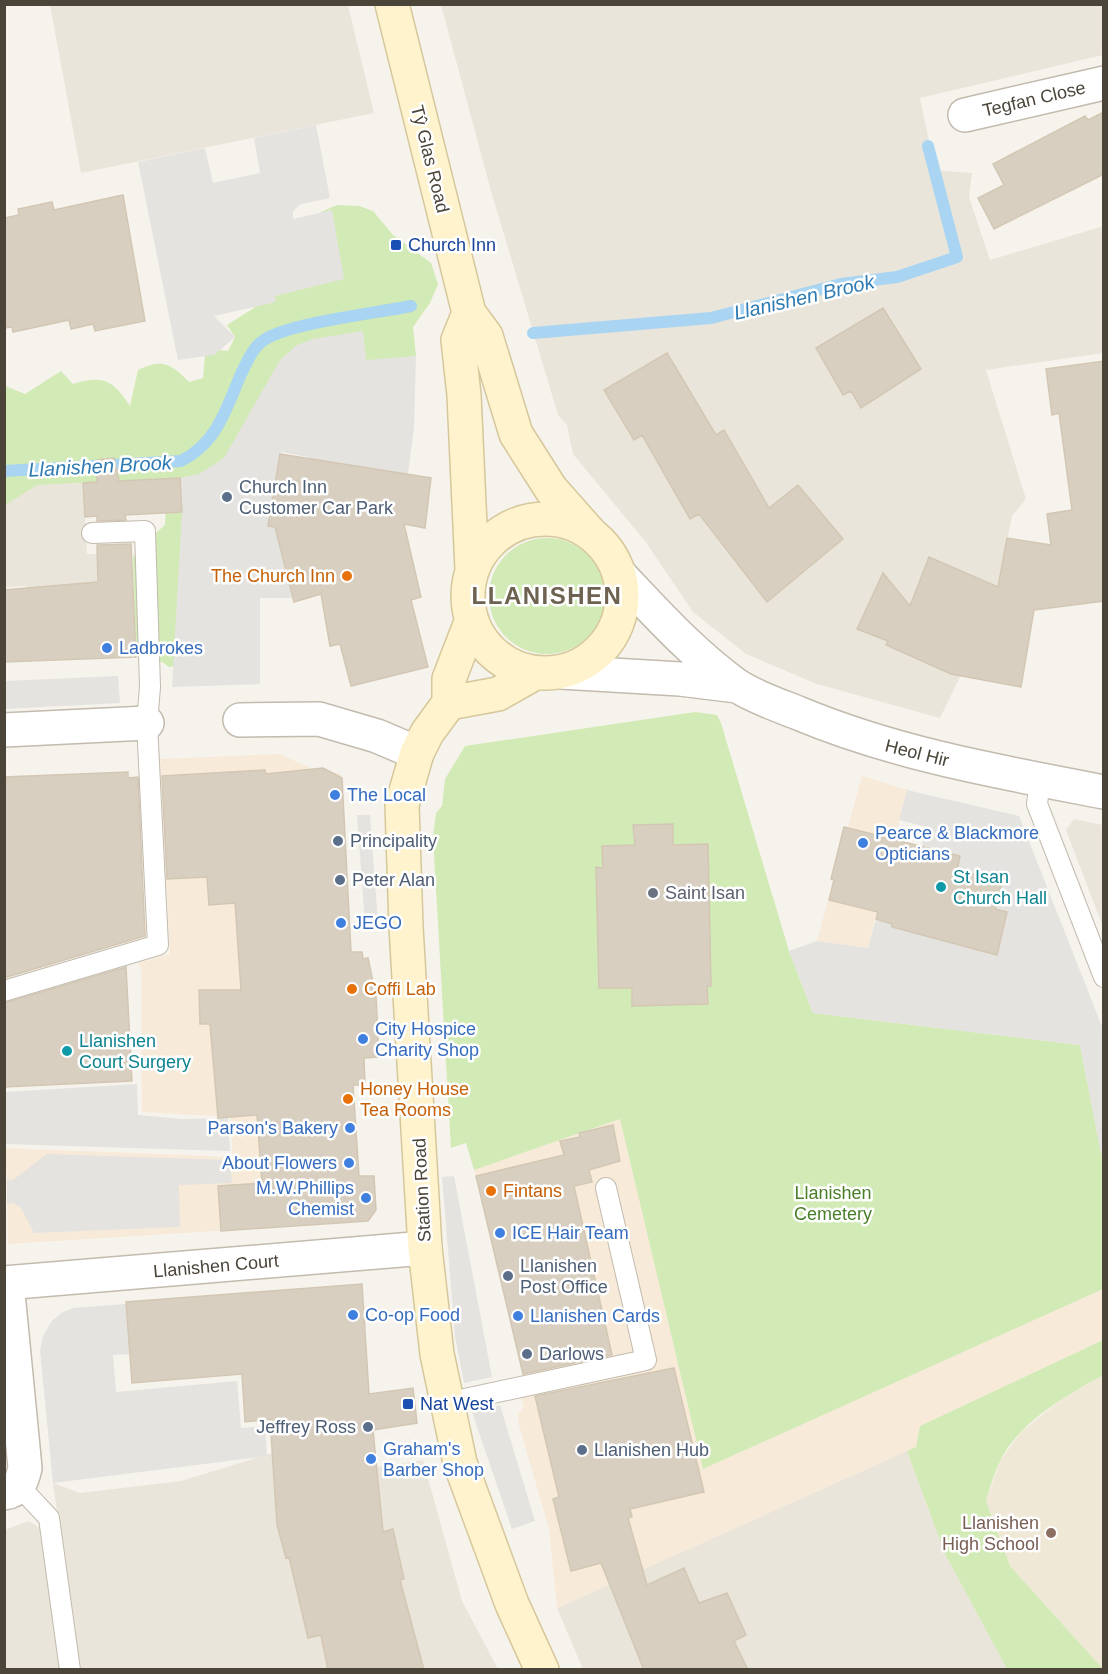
<svg xmlns="http://www.w3.org/2000/svg" width="1108" height="1674" font-family="Helvetica,sans-serif">
  <rect width="100%" height="100%" fill="#f6f3ec"/>
  <path fill="#eae5da" d="M50,5H348L374,113L81,173Z
    M441,5H1103V55L920,98L935,170L972,173L969,197L990,260L1104,226L1103,353L986,370L1026,499L1012,516L990,628L970,656L940,718L817,684L746,654L693,612L645,541L573,454L567,425L558,415L491,191Z
    M83,483L87,554H97L98,601L77,602V584L52,604L27,605L26,586L5,587L4,486Z
    M1074,819L1103,825V927L1066,830Z
    M317,1449L376,1467L423,1460L462,1601L498,1669H79L53,1483L80,1493L181,1481L272,1453Z
    M907,1451L945,1554L1007,1669H583L557,1608Z
    M28,1521L40,1528L60,1669L5,1670V1530Z"/>
  <path fill="#f7ead8" d="M279,754L313,769L341,774L351,952H362L363,959L368,958L372,979L368,980L377,1022L379,1057L364,1058L365,1085L353,1086L358,1176H374L376,1210L369,1221L359,1222L8,1244L6,1148L233,1157L230,1117L142,1112L141,969L138,963L170,954L160,759Z
    M862,776L907,790L868,948L817,941Z
    M620,1119L703,1469L1103,1289V1340L920,1426L916,1447L557,1608L549,1529L519,1425L518,1414L524,1407L521,1398L528,1396L474,1170Z"/>
  <path fill="#efe8d6" d="M1103,1375V1669L1010,1566L986,1501L1000,1461L1021,1432L1062,1399Z"/>
  <path fill="#d2eab5" d="M337,205L359,206L373,211L393,235L431,263L438,284L430,303L413,327L416,356L311,368L181,666L169,667L162,662L136,657L133,557L139,548L165,525L166,506L142,480L37,485L5,505V386L25,394L61,371L73,384C103,375 113,380 130,406L138,370C163,358 171,364 189,382L203,378L205,356L217,350L228,351L235,337L227,325L254,308L317,232L321,212Z
    M489 596a58 58 0 1 1 116 0a58 58 0 1 1-116 0Z
    M695,712L717,715L721,723L789,951L813,1013L1080,1045L1103,1163V1289L703,1469L620,1119L474,1170L466,1143L451,1148L433,838L436,813L442,806L445,779L465,746Z
    M1103,1340V1375C1066,1396 1020,1421 1000,1461C994,1473 990,1488 986,1501L1010,1566L1103,1669H1007L945,1554L907,1451L916,1447L920,1426Z"/>
  <path fill="#e5e3e0" d="M316,125L330,198L301,204L293,211V219L332,210L344,279L275,296L276,302L214,316L235,337L214,355L178,360L138,162L205,148L213,183L260,173L254,138Z
    M363,331L366,360L416,356L414,428L408,474L370,468L356,477L304,478L308,457L281,452L268,526L289,529L284,566L293,598H260V684L172,687L182,512L180,478L199,474L224,458L280,360L297,345L313,339Z
    M118,676L120,703L5,709V681Z
    M907,790L1019,816L1103,1029V1163L1080,1045L813,1013L789,951L817,941L868,948L876,919L892,924V927L997,954L1007,912L995,909L1002,882L957,870L960,856L922,846L927,827L899,820Z
    M357,815H370L378,922L365,923Z
    M137,1084L138,1115L183,1119L228,1118L230,1151L5,1144V1092Z
    M47,1154L230,1160L232,1183L179,1185L180,1227L34,1233L21,1208L13,1203L7,1204V1180H13Z
    M454,1176L492,1377L464,1383L455,1336L442,1177Z
    M126,1304L130,1354L113,1355L116,1392L237,1381L241,1428L265,1426L267,1456L53,1483L40,1351L43,1336L51,1322L61,1313L73,1308Z
    M500,1405L535,1521L512,1529L472,1412Z"/>
  <g fill="none" stroke-linecap="round" stroke-linejoin="round">
    <path stroke="#a9d4f2" stroke-width="12" d="M533,333L711,318L841,284L897,277L957,257L928,146
      M4,471L181,461C217,443 226,409 241,374C247,362 253,347 264,340C289,323 377,313 411,306"/>
  </g>
  <path fill="#d8cfc1" stroke="#d3c7b4" stroke-width="1.5" d="M1104,112V174L994,229L978,198L1004,185L993,164L1085,116L1088,120Z
    M123,195L145,321L95,331L93,324L71,329L69,320L13,332L12,327L4,328V218L19,215L18,209L52,202L54,210Z
    M883,308L921,369L861,408L851,391L843,395L816,348Z
    M667,353L716,435L724,430L769,508L798,485L843,539L767,602L699,514L690,519L642,435L634,440L604,390Z
    M1104,361V601L1034,610L1021,687L951,674L886,645L888,641L857,629L883,573L910,606L929,557L998,587L1007,538L1051,545L1047,514L1072,510L1059,413L1052,415L1046,369Z
    M280,454L431,478L425,528L404,524L421,597L411,600L428,667L351,686L340,644L330,646L321,594L294,602L275,527L268,526Z
    M114,458L119,481L180,478L182,512L125,515L126,520L97,521V516L85,517L83,483L97,482V460Z
    M131,544L136,657L4,662V590L98,582L97,545Z
    M323,768L342,778L351,952H362L363,959L368,958L376,996L379,1057L364,1058L365,1085H353L359,1176H374L376,1210L368,1221L221,1231L218,1186L262,1183L257,1115L218,1118L210,1024H200L199,990H241L235,903L209,905L207,877L167,879L162,776L265,770L266,774Z
    M128,772V778L138,777L145,936L4,978V777Z
    M673,824V845L708,844L711,986H707L708,1004L632,1006V988H599L596,867L603,868L602,846L635,845L633,825Z
    M844,827L960,856L957,870L1002,882L995,909L1007,912L997,955L892,927V924L876,919L878,912L829,900L834,880L831,879Z
    M126,967L132,1081L4,1087V1003Z
    M613,1125L620,1161L589,1170L592,1182L574,1186L612,1355L523,1374L476,1176L564,1155L560,1141L580,1137L579,1133Z
    M362,1284L369,1394L413,1388L417,1423L373,1430L383,1532L393,1529L404,1579L400,1580L424,1670H328L321,1635L308,1638L289,1557L286,1558L277,1525L270,1419L245,1422L242,1374L132,1383L126,1302Z
    M674,1368L704,1492L630,1509L632,1517L628,1518L647,1585L684,1568L699,1603L727,1593L746,1635L734,1641L748,1670H644L601,1563L571,1571L553,1499L559,1497L535,1396Z"/>
  <g fill="none" stroke-linecap="round" stroke-linejoin="round">
    <g stroke="#c2bbae" stroke-width="22">
      <path id="service" d="M1040,780L1037,804L1104,977
        M4,991L158,945L147,723L150,687L145,531L92,533
        M446,1403L646,1360L606,1188
        M19,1486L49,1518L70,1670"/>
    </g>
    <g stroke="#c2bbae" stroke-width="36">
      <path id="minor" d="M965,115L1104,83
        M240,720L319,719L377,736L417,753
        M4,730L147,723
        M4,1283L425,1248
        M4,1493C19,1491 22,1481 25,1468L7,1283"/>
    </g>
    <g stroke="#c2bbae" stroke-width="36">
      <path id="tertiary" d="M620,575C657,614 692,653 736,685C754,697 778,705 798,713C896,754 1000,772 1104,792
        M561,672L680,679L737,686"/>
    </g>
    <g stroke="#d6c79b" stroke-width="36">
      <path id="secondary" d="M392,4L469,313L486,336L516,434L551,489L590,533
        M469,313L458,340L464,395L472,569
        M468 596a77 77 0 1 1 154 0a77 77 0 1 1-154 0Z
        M471,622L449,679V703L427,733L417,753L402,805L406,927L425,1248L437,1354L460,1463L512,1604L542,1670
        M449,703L498,694L535,673"/>
    </g>
    <use href="#service" stroke="#fff" stroke-width="20"/>
    <use href="#minor" stroke="#fff" stroke-width="33"/>
    <use href="#tertiary" stroke="#fff" stroke-width="33"/>
    <use href="#secondary" stroke="#fff3cd" stroke-width="33"/>
  </g>
  <g fill="#1a4fb4" stroke="#fff" stroke-width="2">
    <rect x="390" y="239" width="12" height="12" rx="3"/>
    <rect x="402" y="1398" width="12" height="12" rx="3"/>
  </g>
  <g fill="#5c6f8a" stroke="#fff" stroke-width="2">
    <circle cx="227" cy="497" r="6"/>
    <circle cx="338" cy="841" r="6"/>
    <circle cx="340" cy="880" r="6"/>
    <circle cx="508" cy="1276" r="6"/>
    <circle cx="527" cy="1354" r="6"/>
    <circle cx="368" cy="1427" r="6"/>
    <circle cx="582" cy="1450" r="6"/>
  </g>
  <g fill="#e8710a" stroke="#fff" stroke-width="2">
    <circle cx="347" cy="576" r="6"/>
    <circle cx="352" cy="989" r="6"/>
    <circle cx="348" cy="1099" r="6"/>
    <circle cx="491" cy="1191" r="6"/>
  </g>
  <g fill="#3f7fe0" stroke="#fff" stroke-width="2">
    <circle cx="107" cy="648" r="6"/>
    <circle cx="335" cy="795" r="6"/>
    <circle cx="863" cy="843" r="6"/>
    <circle cx="341" cy="923" r="6"/>
    <circle cx="363" cy="1039" r="6"/>
    <circle cx="350" cy="1128" r="6"/>
    <circle cx="349" cy="1163" r="6"/>
    <circle cx="366" cy="1198" r="6"/>
    <circle cx="500" cy="1233" r="6"/>
    <circle cx="353" cy="1315" r="6"/>
    <circle cx="518" cy="1316" r="6"/>
    <circle cx="371" cy="1459" r="6"/>
  </g>
  <g fill="#0f9aa8" stroke="#fff" stroke-width="2">
    <circle cx="941" cy="887" r="6"/>
    <circle cx="67" cy="1051" r="6"/>
  </g>
  <circle fill="#6b7280" stroke="#fff" stroke-width="2" cx="653" cy="893" r="6"/>
  <circle fill="#8d6e63" stroke="#fff" stroke-width="2" cx="1051" cy="1533" r="6"/>
  <g text-anchor="middle" dominant-baseline="central" stroke-width="5" stroke-linejoin="round" paint-order="stroke">
    <g font-size="18" fill="#4b4439" stroke="#fff">
      <text transform="translate(1034 99) rotate(-13)">Tegfan Close</text>
      <text transform="translate(430 159) rotate(76)">Tŷ Glas Road</text>
      <text transform="translate(917 753) rotate(14)">Heol Hir</text>
      <text transform="translate(422 1190) rotate(-93)">Station Road</text>
      <text transform="translate(216 1266) rotate(-5)">Llanishen Court</text>
    </g>
    <g font-size="18" fill="#164399" stroke="#fff" text-anchor="start">
      <text x="408" y="245">Church Inn</text>
      <text x="420" y="1404">Nat West</text>
    </g>
    <g font-size="18" fill="#4e5e75" stroke="#fff" text-anchor="start">
      <text x="239" y="487">Church Inn<tspan x="239" dy="21">Customer Car Park</tspan></text>
      <text x="350" y="841">Principality</text>
      <text x="352" y="880">Peter Alan</text>
      <text x="520" y="1266">Llanishen<tspan x="520" dy="21">Post Office</tspan></text>
      <text x="539" y="1354">Darlows</text>
      <text x="356" y="1427" text-anchor="end">Jeffrey Ross</text>
      <text x="594" y="1450">Llanishen Hub</text>
    </g>
    <g font-size="18" fill="#c56008" stroke="#fff" text-anchor="start">
      <text x="335" y="576" text-anchor="end">The Church Inn</text>
      <text x="364" y="989">Coffi Lab</text>
      <text x="360" y="1089">Honey House<tspan x="360" dy="21">Tea Rooms</tspan></text>
      <text x="503" y="1191">Fintans</text>
    </g>
    <g font-size="18" fill="#366cbe" stroke="#fff" text-anchor="start">
      <text x="119" y="648">Ladbrokes</text>
      <text x="347" y="795">The Local</text>
      <text x="875" y="833">Pearce &amp; Blackmore<tspan x="875" dy="21">Opticians</tspan></text>
      <text x="353" y="923">JEGO</text>
      <text x="375" y="1029">City Hospice<tspan x="375" dy="21">Charity Shop</tspan></text>
      <text x="338" y="1128" text-anchor="end">Parson's Bakery</text>
      <text x="337" y="1163" text-anchor="end">About Flowers</text>
      <text x="354" y="1188" text-anchor="end">M.W.Phillips<tspan x="354" dy="21">Chemist</tspan></text>
      <text x="512" y="1233">ICE Hair Team</text>
      <text x="365" y="1315">Co-op Food</text>
      <text x="530" y="1316">Llanishen Cards</text>
      <text x="383" y="1449">Graham's<tspan x="383" dy="21">Barber Shop</tspan></text>
    </g>
    <g font-size="18" fill="#0d838f" stroke="#fff" text-anchor="start">
      <text x="953" y="877">St Isan<tspan x="953" dy="21">Church Hall</tspan></text>
      <text x="79" y="1041">Llanishen<tspan x="79" dy="21">Court Surgery</tspan></text>
    </g>
    <g font-size="18" fill="#5b616d" stroke="#fff" text-anchor="start">
      <text x="665" y="893">Saint Isan</text>
    </g>
    <g font-size="18" fill="#4a7f2a" stroke="#fff">
      <text x="833" y="1193">Llanishen<tspan x="833" dy="21">Cemetery</tspan></text>
    </g>
    <g font-size="18" fill="#785e54" stroke="#fff" text-anchor="end">
      <text x="1039" y="1523">Llanishen<tspan x="1039" dy="21">High School</tspan></text>
    </g>
    <g font-size="20" font-style="italic" fill="#2e7ab2" stroke="#fff">
      <text transform="translate(804 297) rotate(-13)">Llanishen Brook</text>
      <text transform="translate(100 466) rotate(-3)">Llanishen Brook</text>
    </g>
    <g font-size="24" font-weight="bold" letter-spacing="1.5" fill="#6e6250" stroke="#fff">
      <text x="547" y="595">LLANISHEN</text>
    </g>
  </g>
  <rect width="1108" height="1674" fill="none" stroke="#4b4439" stroke-width="12"/>
</svg>
